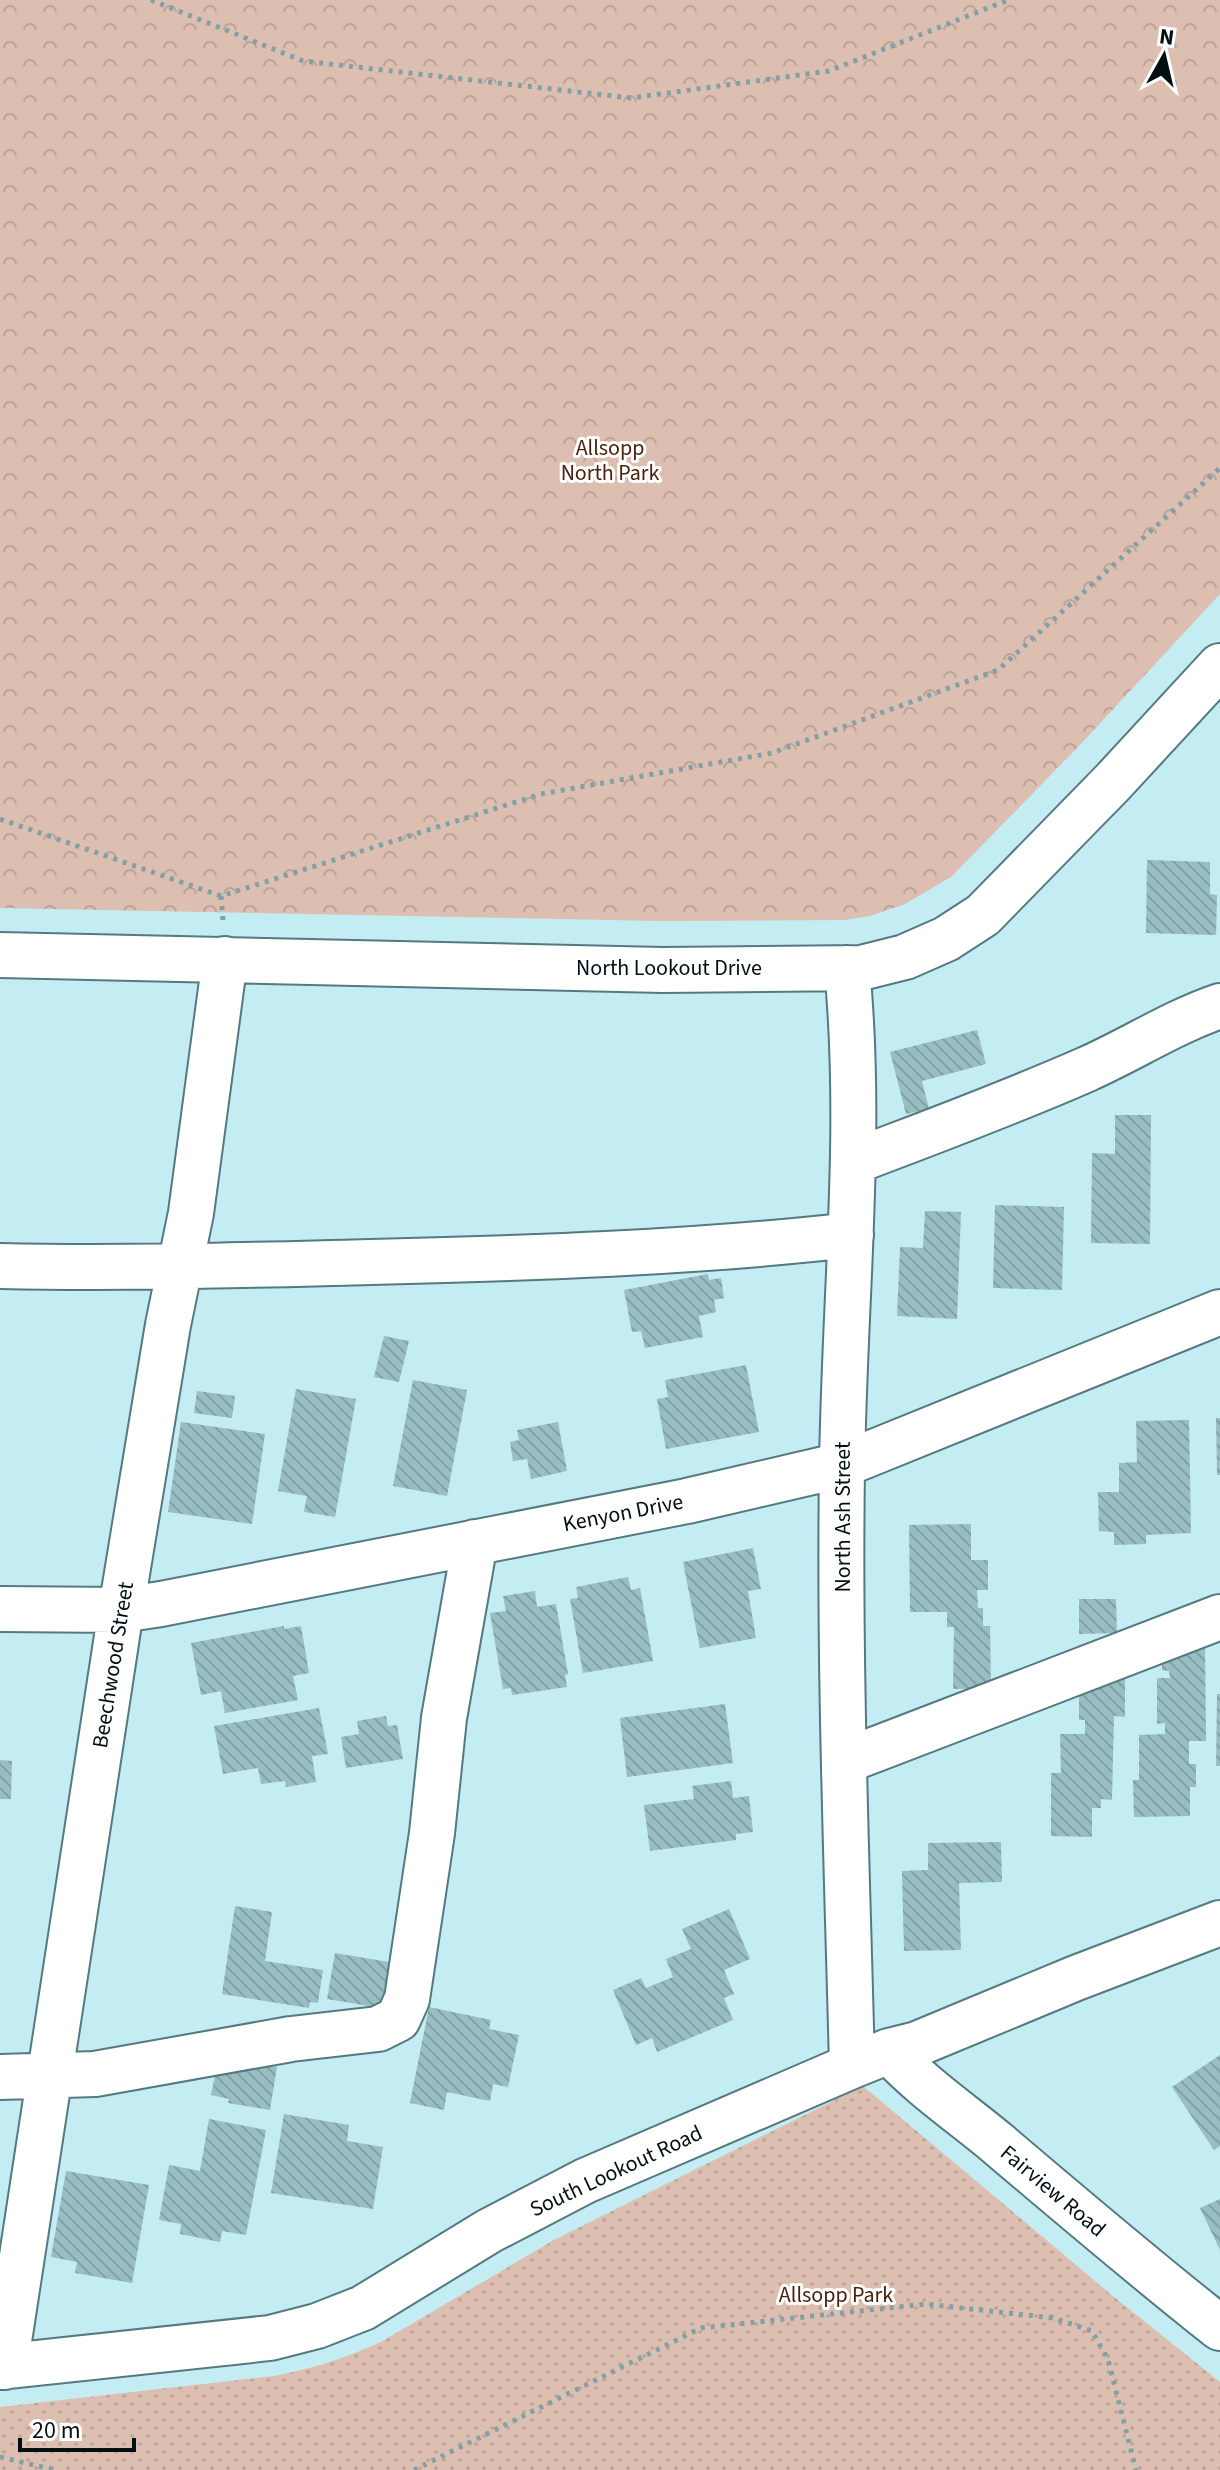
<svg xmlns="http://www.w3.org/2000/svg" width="1220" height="2470" font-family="'Source Sans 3',sans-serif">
  <defs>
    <pattern id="grass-dots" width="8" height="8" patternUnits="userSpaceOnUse" patternTransform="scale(2)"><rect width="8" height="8" fill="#ddbfb1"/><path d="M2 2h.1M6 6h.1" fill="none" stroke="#bca397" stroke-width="1.8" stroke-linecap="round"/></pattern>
    <pattern id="forest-crowns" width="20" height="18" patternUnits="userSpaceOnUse" patternTransform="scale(2)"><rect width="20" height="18" fill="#ddbfb1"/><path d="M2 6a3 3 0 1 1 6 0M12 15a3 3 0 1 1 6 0" fill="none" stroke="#bca397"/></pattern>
    <pattern id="building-back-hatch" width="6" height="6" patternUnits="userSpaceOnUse" patternTransform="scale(2)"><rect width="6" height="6" fill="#98bdc3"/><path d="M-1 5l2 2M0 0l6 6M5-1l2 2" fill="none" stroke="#81a1a6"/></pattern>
  </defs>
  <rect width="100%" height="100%" fill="#c3ecf3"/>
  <path fill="url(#grass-dots)" d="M863,2086L1114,2297L1220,2382V2470H0V2407L274,2376C311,2369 346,2358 381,2342L554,2240Z"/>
  <path fill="url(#forest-crowns)" d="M0,0H1220V594L1078,747L951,877L905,904L870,916L844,920L660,921L0,908Z"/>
  <path fill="url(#building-back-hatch)" d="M1147,860L1210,862V894L1217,895L1216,935L1146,933Z
    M977,1030L986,1064L922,1081L929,1109L906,1114L890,1052Z
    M1115,1115H1151L1150,1244L1091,1243L1092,1153L1115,1154Z
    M995,1205L1064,1207L1062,1290L993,1288Z
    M925,1211L961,1212L957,1319L897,1316L900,1247L923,1248Z
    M708,1274L709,1280L721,1278L724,1298L714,1300L716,1312L699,1316L703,1337L645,1348L641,1331L632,1332L624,1290Z
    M384,1336L409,1341L399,1382L374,1377Z
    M746,1365L759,1432L666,1449L657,1399L668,1397L665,1380Z
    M413,1380L467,1390L447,1496L393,1486Z
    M296,1389L356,1399L335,1517L304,1512L307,1496L278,1491Z
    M197,1391L235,1396L232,1418L194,1413Z
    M1216,1418H1220V1475H1217Z
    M1189,1420L1191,1533L1146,1535V1544L1114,1545V1532L1099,1531L1098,1492H1119V1463L1137,1462L1136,1421Z
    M181,1422L265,1434L252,1524L168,1512Z
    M558,1422L567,1471L531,1479L527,1459L513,1461L510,1442L519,1440L517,1430Z
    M971,1524V1560H988V1590H977L978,1608H983V1626H990L991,1688L953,1689L954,1627H947V1612H910L909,1525Z
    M753,1548L761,1589L748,1591L756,1638L700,1648L683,1562Z
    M628,1577L631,1590L640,1588L653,1661L583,1673L570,1599L578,1598L576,1587Z
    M535,1591L537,1607L556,1604L568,1674L565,1675L567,1687L512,1695L511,1688L503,1689L490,1613L506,1611L503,1596Z
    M1079,1599H1116L1117,1633L1079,1634Z
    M284,1626V1629L301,1626L309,1673L293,1676L298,1700L225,1713L221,1691L201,1695L191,1643Z
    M1205,1644L1206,1741H1189V1764H1196V1787H1190V1816L1134,1817L1133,1780H1139V1735L1165,1734V1723L1157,1724V1678H1170L1169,1671L1162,1670V1654Z
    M1125,1675V1717L1114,1716L1112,1800L1101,1799V1808H1092V1837L1051,1836V1773H1061L1060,1734H1085V1720H1079V1676Z
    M1217,1694H1220V1766H1216Z
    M725,1704L733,1763L627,1777L620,1718Z
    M319,1708L328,1754L312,1756L316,1782L286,1787L285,1781L261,1784L258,1768L223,1774L214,1726Z
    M386,1716L388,1726L397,1725L403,1759L346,1768L341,1737L359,1734L357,1721Z
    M0,1760L12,1761L11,1799H0Z
    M731,1781L733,1798L749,1796L753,1832L736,1834V1840L650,1851L644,1805L694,1799L692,1786Z
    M1001,1842L1002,1882L959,1883L961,1950L904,1951L902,1871L928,1870V1843Z
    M235,1906L272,1912L265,1961L323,1970L318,2003L310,2002L309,2008L222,1994Z
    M729,1909L750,1959L724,1970L734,1994L724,1998L733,2020L657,2052L652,2038L636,2045L613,1990L641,1978L646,1988L673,1977L666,1959L691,1949L682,1929Z
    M335,1953L389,1962L381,2008L327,1999Z
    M429,2007L491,2020L489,2029L519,2035L508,2087L493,2084L490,2101L447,2092L444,2110L410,2103Z
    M1220,2055V2146L1214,2150L1172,2087Z
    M234,2059L277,2067L270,2110L228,2103L229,2099L211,2095L217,2065Z
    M284,2114L349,2125L347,2141L383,2147L373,2209L271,2193Z
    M209,2119L266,2130L246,2235L222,2231L220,2242L180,2234L181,2224L159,2220L169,2165L200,2171Z
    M66,2171L149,2185L132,2283L75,2273L77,2262L51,2257Z
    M1220,2199V2250L1200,2208Z"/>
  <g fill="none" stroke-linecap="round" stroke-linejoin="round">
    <g stroke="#547a80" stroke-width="48">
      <path id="minor" d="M0,955L663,970L861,968L905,957L946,939L983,915L1113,782L1220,666
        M847,968C863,1134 844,1302 842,1469C839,1668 847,1867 852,2066
        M853,1162C931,1132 1010,1103 1087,1069C1132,1049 1173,1022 1220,1006
        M0,1266C124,1269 247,1265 371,1262C532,1258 691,1253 851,1235
        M0,1609L121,1610L161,1604L687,1501L842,1465L1220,1312
        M845,1761L1220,1617
        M889,2051C921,2086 961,2113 997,2143C1071,2206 1144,2268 1220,2328
        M0,2077L95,2074L291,2039L378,2029L398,2019L407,1999L432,1833L444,1718L475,1542
        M0,2367L270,2338L317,2326L363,2308L489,2231L585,2181L852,2066L889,2051L917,2044L1076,1978L1220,1923
        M5,2367L121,1610L168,1325L191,1213L225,959"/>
    </g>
    <path stroke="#82a1a7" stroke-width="5" stroke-dasharray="4 6" stroke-linecap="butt" d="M151,0L303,61L631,98L829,71L1008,0
      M0,819L221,896
      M223,920L221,896L541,794L772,753L998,670L1220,468
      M0,2457L55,2470
      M414,2470L701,2328L926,2304L1053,2318L1092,2331L1108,2360L1136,2470"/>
    <use href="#minor" stroke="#fff" stroke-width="44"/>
  </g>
  <g text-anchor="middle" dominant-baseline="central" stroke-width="6" stroke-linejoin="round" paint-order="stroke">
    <g font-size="22" fill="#4a210b" stroke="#fff">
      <text x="610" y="448">Allsopp<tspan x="610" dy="25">North Park</tspan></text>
      <text x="836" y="2295">Allsopp Park</text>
    </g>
    <g font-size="22" fill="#020f12" stroke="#fff">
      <text x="669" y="968">North Lookout Drive</text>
      <text transform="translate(623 1513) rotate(-11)">Kenyon Drive</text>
      <text transform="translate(843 1517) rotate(-90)">North Ash Street</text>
      <text transform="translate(113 1665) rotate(-81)">Beechwood Street</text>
      <text transform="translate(616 2171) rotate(-25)">South Lookout Road</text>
      <text transform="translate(1053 2191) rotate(40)">Fairview Road</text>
    </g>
  </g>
  <g transform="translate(1164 56) rotate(8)" stroke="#ffffff" stroke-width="6" paint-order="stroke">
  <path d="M0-6L14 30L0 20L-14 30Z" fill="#020f12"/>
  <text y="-12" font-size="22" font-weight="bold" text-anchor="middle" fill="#020f12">N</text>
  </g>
  <path d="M20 2438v12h114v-12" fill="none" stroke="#020f12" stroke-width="4"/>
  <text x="32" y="2438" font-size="24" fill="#020f12" stroke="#ffffff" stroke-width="6" paint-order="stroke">20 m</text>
</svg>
